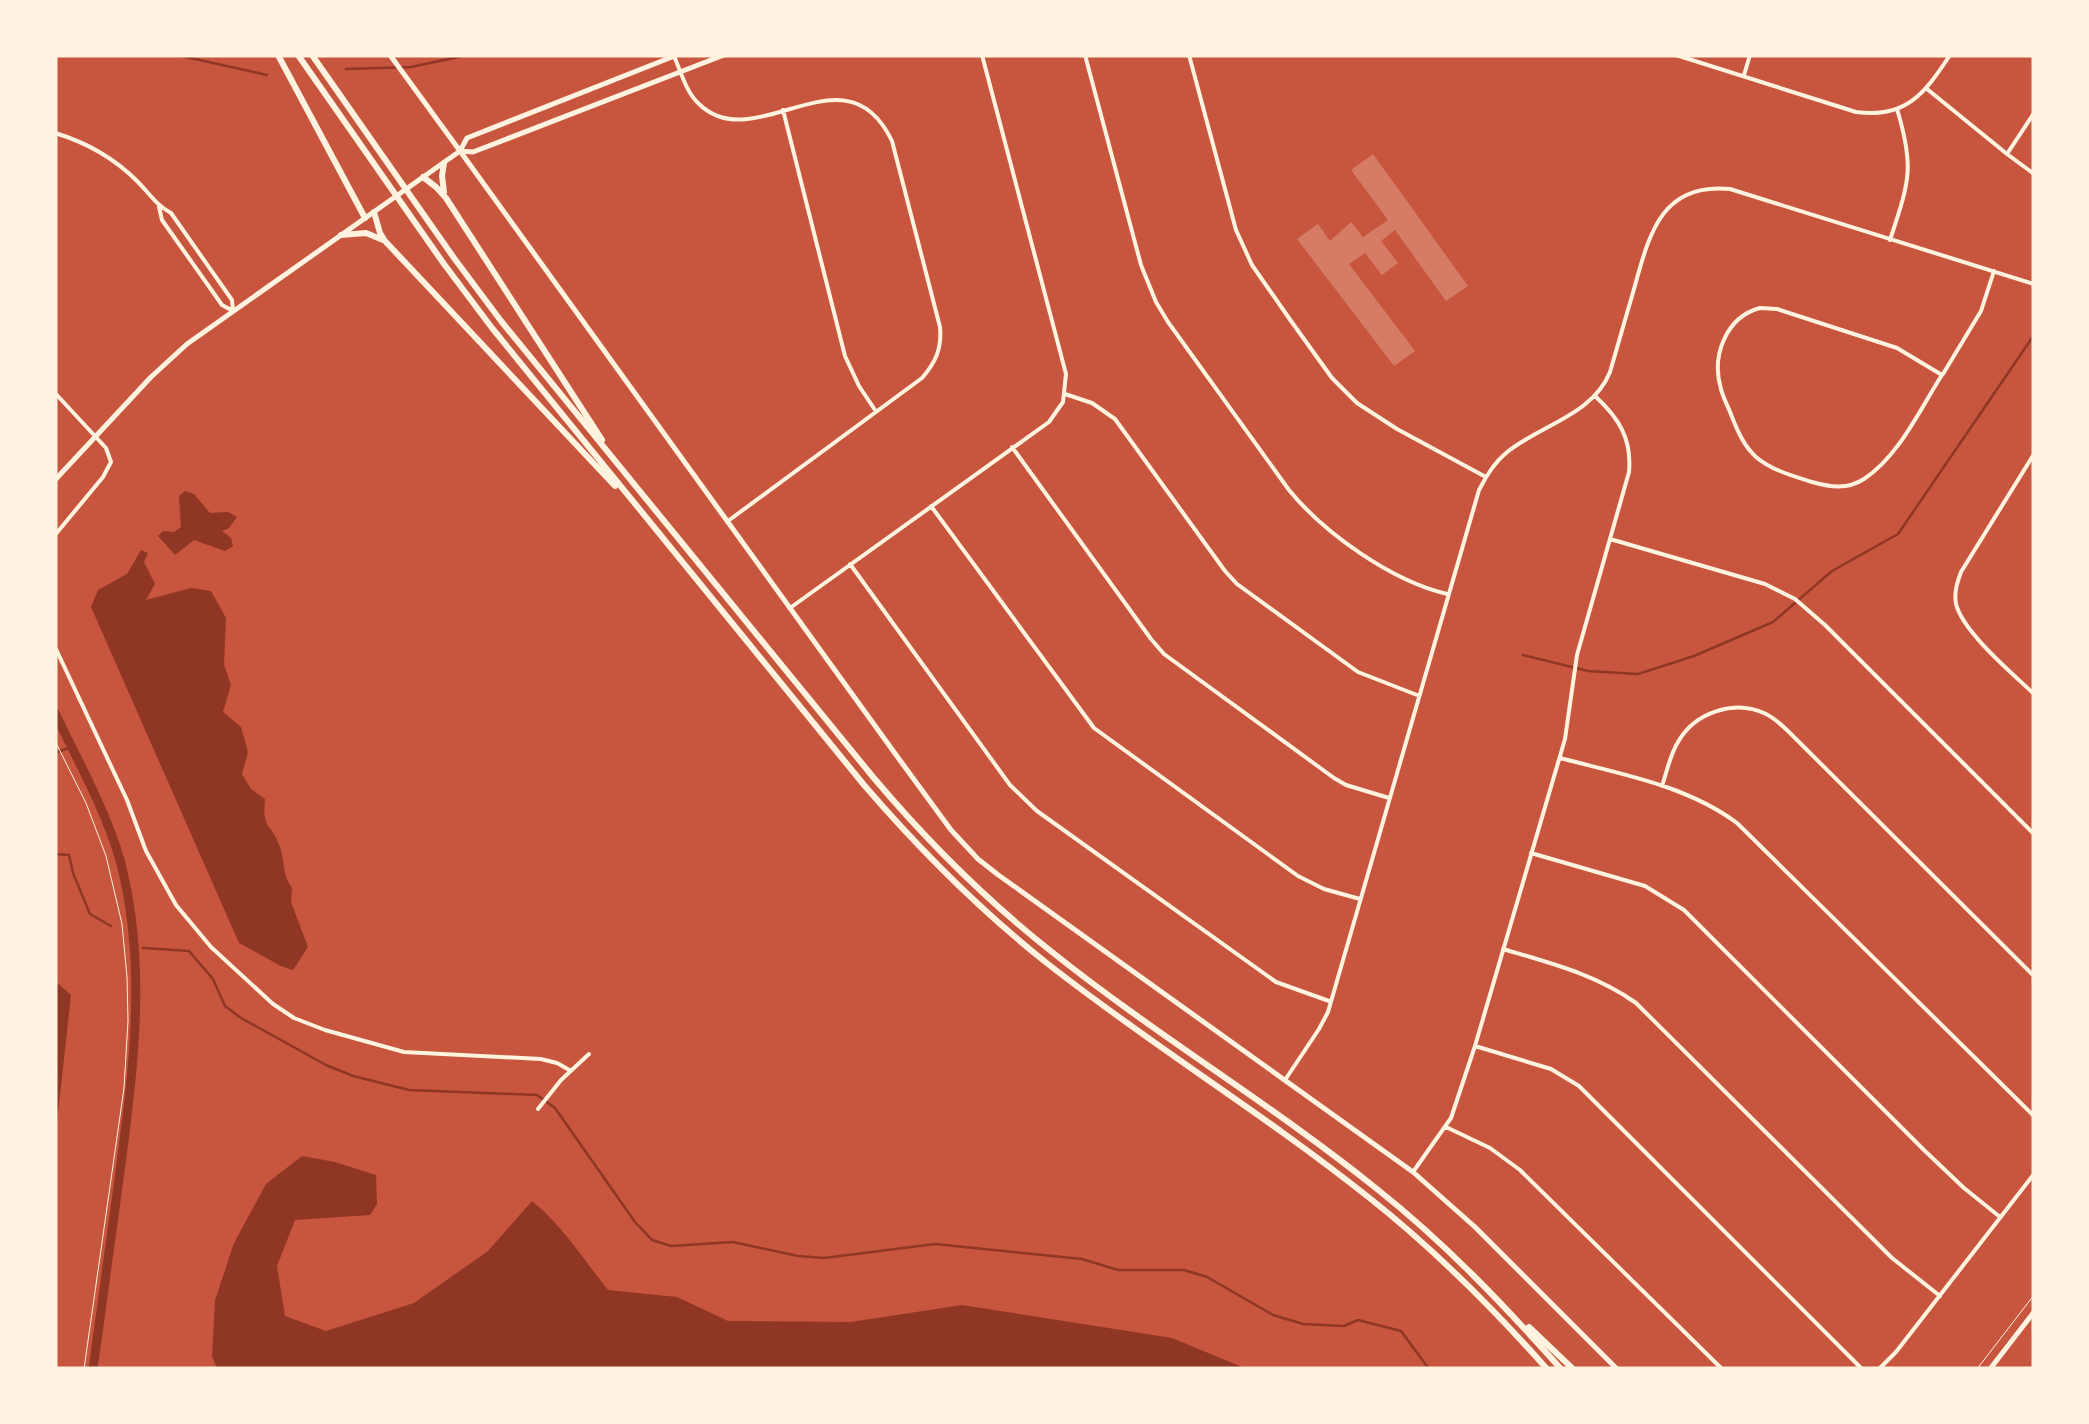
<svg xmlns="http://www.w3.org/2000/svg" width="2089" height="1424" font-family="'Space Grotesk',sans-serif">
  <rect width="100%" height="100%" fill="#c8553d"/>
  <path fill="#8f3625" d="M185,491L194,494L210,513L228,512L237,517L229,528L222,531L231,538L233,546L225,551L194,540L175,555L158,536L163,531L174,532L181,527L179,496Z
    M141,550L148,553L144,562L155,584L146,600L191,588L211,591L226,618L224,665L231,685L223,712L241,727L248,752L242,774L251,789L265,799C262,831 271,822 280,847C285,862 282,874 292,888L291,902L308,947L293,970L281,966L239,943L91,607L98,590L127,574Z
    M55,981L71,995L55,1141Z
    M302,1156L335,1162L376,1175L377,1204L370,1215L295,1220L277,1266L285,1316L326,1331L414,1303L488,1251L532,1201C563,1226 583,1259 608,1290L677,1297L728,1321L851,1322L962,1305L1172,1338L1247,1369H217L212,1356L215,1300L234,1243L266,1184Z"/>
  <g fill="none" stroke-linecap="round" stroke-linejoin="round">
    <path stroke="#8f3625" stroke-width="2.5" d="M177,55L267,75
      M346,69L411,67L468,55
      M1523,655L1588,671L1638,674L1694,656L1773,622L1832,571L1898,534L2034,335
      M55,753L71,747
      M55,854L69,855L73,873L90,914L111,926
      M143,948L189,951L213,979L225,1006L241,1018L326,1065L353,1076L409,1090L537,1095L555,1108L635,1222L652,1240L671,1246L733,1242L798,1256L824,1258L935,1244L1082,1259L1118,1270H1184L1207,1277L1273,1315L1303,1324L1344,1326L1358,1320L1401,1331L1429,1369"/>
    <path stroke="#8f3625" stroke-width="9" d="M55,713C77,759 106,811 120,860C148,965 133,1073 119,1179C110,1243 102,1306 93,1369"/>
  </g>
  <path fill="#d67c66" d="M1373,154L1468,286L1446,301L1395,230L1381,241L1398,263L1382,275L1365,253L1349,264L1415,351L1394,366L1297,239L1318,224L1330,241L1351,222L1363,237L1388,220L1351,170Z"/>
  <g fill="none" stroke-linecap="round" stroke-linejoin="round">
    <path stroke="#fff3e0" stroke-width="1" d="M55,741L86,803L106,856L122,924L127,977L128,1021L124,1088L84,1369
      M1977,1369L2034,1295"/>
    <path stroke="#fff3e0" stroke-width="4" d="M1085,55L1141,265L1156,302L1168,322L1289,490C1325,534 1392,581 1447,594
      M1189,55L1236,230L1252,265L1291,321L1332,378L1357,403L1397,429L1484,476
      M1676,55L1856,112C1906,119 1925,93 1950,55
      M674,56C681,72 686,92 699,104C756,159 845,43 892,141L940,327C942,348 936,362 922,378L728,521
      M1744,75L1750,55
      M1927,89L2007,154
      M783,110L845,356L859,386L875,410
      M2034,113L2007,154L2034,174
      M55,133C85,142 114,158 137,181C149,193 156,205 171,213L232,300L233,311
      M159,207L162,220L222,305L233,311
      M1890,240C1909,182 1915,168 1897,109
      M1760,308L1777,309L1897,348L1942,375C1920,409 1899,456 1864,479C1847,490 1830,487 1812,482C1793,476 1771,470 1756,457C1744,446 1738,432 1732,417C1729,408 1723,398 1721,389C1711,356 1726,317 1760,308Z
      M1943,374L1981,311L1994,271
      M55,393L106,448L111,462L103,477L55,535
      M1065,394L1092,403L1115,419L1225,571L1237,584L1358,672L1417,695
      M1012,447L1151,639L1164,654L1334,778L1346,785L1389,798
      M2034,454L1961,572C1957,583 1954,592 1956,604C1963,632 2012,673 2034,694
      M931,506L1094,728L1298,876L1324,889L1360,899
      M1610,539L1765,584L1795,599L1825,625L2034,834
      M850,564L1010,785L1037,811L1276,982L1329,1001
      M790,608L1049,422L1063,402L1066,374L982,55
      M55,647L127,800L146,851L176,905L211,947L273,1004L294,1018L325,1030L404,1052L541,1059L557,1063L571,1071
      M1560,758C1620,774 1686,785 1737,823L2034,1116
      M1662,786C1667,771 1670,755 1678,742C1695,712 1735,699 1766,714C1778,720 1787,730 1796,739L2034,976
      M1531,853L1645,886L1684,910L1925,1151L1964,1188L2000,1217
      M1503,949C1550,963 1595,974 1636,1003L1892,1258L1940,1296
      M1475,1046L1551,1069L1579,1086L1862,1369
      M1285,1080L1319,1029L1328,1012L1479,490C1486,476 1494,463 1506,453C1540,425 1593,415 1610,372C1618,344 1626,316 1634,289C1649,235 1661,182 1730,189L2034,284
      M538,1109L561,1080L589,1054
      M1446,1127L1490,1148L1520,1170L1722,1369
      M1413,1172L1451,1118L1475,1046L1565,739L1577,655L1629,472C1632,439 1619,418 1595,396
      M1879,1369L1896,1352L2034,1174"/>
    <path stroke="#fff3e0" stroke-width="5" d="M460,151L899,759L951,830L978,859L997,874L1413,1172L1475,1227L1617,1369
      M1990,1369L2034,1312"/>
    <path stroke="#fff3e0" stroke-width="5" d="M390,55L460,151
      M460,151L473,152L724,55
      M55,480L151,377L187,344L460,151L467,138L677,55"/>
    <path stroke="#fff3e0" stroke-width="6" d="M278,55L365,218
      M298,55L444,264L492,328L864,785C920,850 981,911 1048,964C1151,1045 1264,1114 1367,1196C1433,1248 1492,1307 1547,1369
      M312,55L454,258L501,321L873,777C927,841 986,900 1052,952C1157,1036 1273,1105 1377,1189C1445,1243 1504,1305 1561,1369
      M423,177L436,187L446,198L602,440
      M444,192L442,176L444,163
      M374,212L380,233L385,241L615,486
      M341,235L366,233L383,240
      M1529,1327L1573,1369"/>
  </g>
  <rect width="2089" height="1424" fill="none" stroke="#fff3e0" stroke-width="115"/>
</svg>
